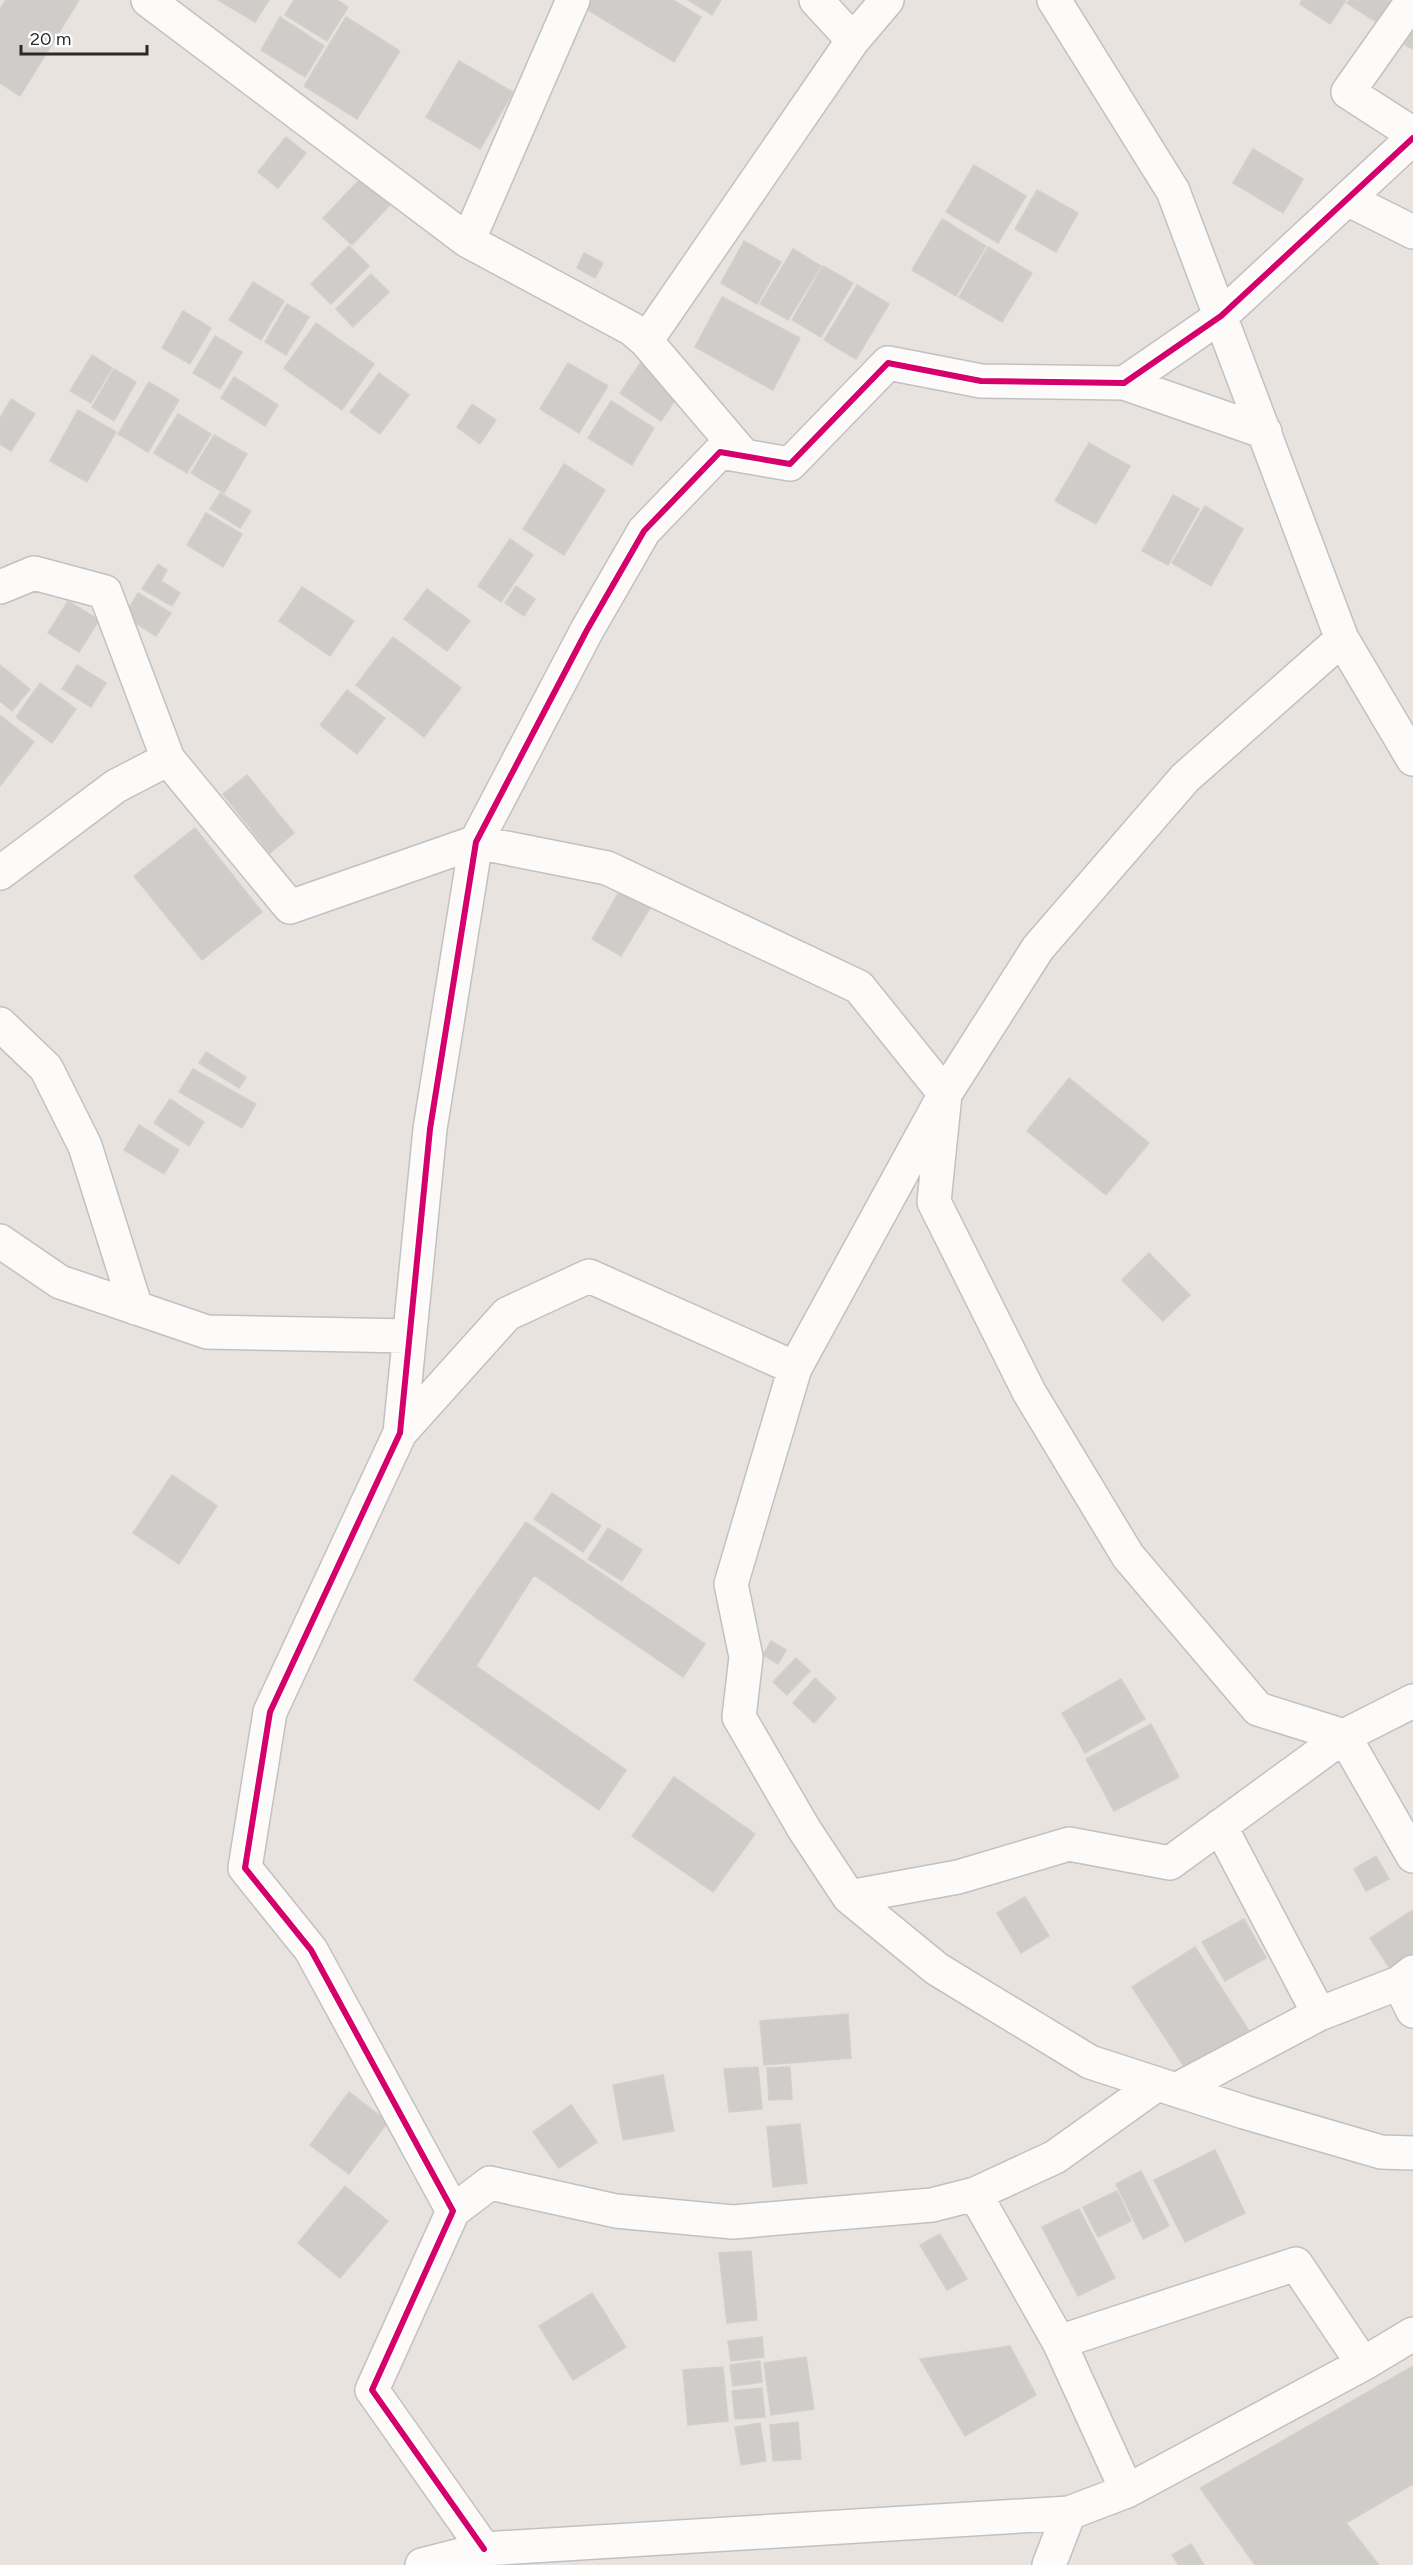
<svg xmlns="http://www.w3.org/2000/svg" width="1413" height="2565" font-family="Figtree,sans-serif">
  <rect width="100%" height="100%" fill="#e8e3df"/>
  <path fill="#cfccc9" stroke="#d3cfcb" stroke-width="1.5" d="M6,0H79L20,96L0,83V9Z
    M218,0H269L255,22Z
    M294,0H337L348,7L327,41L285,15Z
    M588,0H673L701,17L674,62L583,7Z
    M688,0H721L712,15Z
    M1302,0H1346L1330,24L1300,4Z
    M1350,0H1391L1376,22L1347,3Z
    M280,17L324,46L305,77L261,50Z
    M346,17L400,51L357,119L304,86Z
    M1413,32V49L1405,45Z
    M459,61L513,92L480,149L426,117Z
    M286,137L306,153L278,188L258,172Z
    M1253,149L1303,179L1283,213L1233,183Z
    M974,165L1026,196L998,243L946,212Z
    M363,176L392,203L352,245L323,218Z
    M1037,190L1078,213L1056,252L1015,229Z
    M942,219L986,246L956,296L912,270Z
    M744,241L781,262L757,304L721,283Z
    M349,246L369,266L331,304L311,284Z
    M988,247L1032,273L1002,322L959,297Z
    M793,249L821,266L788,320L760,304Z
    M584,253L603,263L595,278L577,268Z
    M823,266L853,283L821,337L792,320Z
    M371,274L389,292L353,327L336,309Z
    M253,282L284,301L261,340L229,320Z
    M857,285L889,304L856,359L824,340Z
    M722,297L800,338L773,390L695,347Z
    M287,304L309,317L286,355L265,342Z
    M183,311L211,328L190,364L162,348Z
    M316,323L374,364L342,410L284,368Z
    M215,336L242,352L220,389L193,373Z
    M92,355L112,368L91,403L70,391Z
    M641,362L682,390L661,421L620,393Z
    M568,363L608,386L579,433L540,409Z
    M114,369L136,382L114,421L92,407Z
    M379,373L409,395L380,434L350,412Z
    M234,377L278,405L265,426L221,398Z
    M149,382L179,400L148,452L118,434Z
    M11,399L35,414L11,451L0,444V418Z
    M611,401L654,428L632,465L588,438Z
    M472,404L496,420L480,444L457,427Z
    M78,410L116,432L87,482L50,461Z
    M178,414L211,434L187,473L154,453Z
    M214,435L247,454L224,493L191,473Z
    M1089,443L1130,466L1096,524L1055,501Z
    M564,464L605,490L564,555L523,529Z
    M220,493L251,511L240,528L210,509Z
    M1173,495L1199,509L1168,565L1142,551Z
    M1205,506L1243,529L1211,586L1172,563Z
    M206,513L242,534L223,567L187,545Z
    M510,539L533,555L501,602L478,586Z
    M158,564L167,570L161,581L180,593L172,606L142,589Z
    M516,586L535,599L524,616L505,603Z
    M302,587L354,621L330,656L279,621Z
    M427,589L470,621L447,651L404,619Z
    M138,593L171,613L156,636L124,616Z
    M68,601L99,620L79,652L48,633Z
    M393,637L461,688L424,737L356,685Z
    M0,665L30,689L12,711L0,701Z
    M77,665L106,683L91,707L62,689Z
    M40,683L76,709L52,743L16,717Z
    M347,690L385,718L357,754L320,725Z
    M0,715L34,742L0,786Z
    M247,775L294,833L270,853L223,794Z
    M195,828L262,912L202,960L134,876Z
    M623,885L653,903L621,956L592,939Z
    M206,1052L246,1077L239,1088L199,1063Z
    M193,1069L256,1104L242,1128L179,1092Z
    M1069,1078L1149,1143L1106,1195L1027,1131Z
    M170,1099L204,1122L189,1146L154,1123Z
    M139,1125L179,1150L164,1174L124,1150Z
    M1149,1253L1190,1295L1163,1321L1122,1280Z
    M172,1475L217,1506L179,1564L133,1533Z
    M552,1493L601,1526L583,1552L534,1519Z
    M526,1522L705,1644L683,1677L534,1575L476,1666L626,1770L599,1810L414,1680Z
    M608,1528L642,1550L622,1581L588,1559Z
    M771,1641L786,1650L778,1664L763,1655Z
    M796,1658L810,1671L787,1695L773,1682Z
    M815,1678L836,1698L814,1723L793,1703Z
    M1121,1679L1145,1719L1085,1753L1062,1713Z
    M1151,1724L1179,1777L1114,1811L1086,1759Z
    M674,1777L755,1834L713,1892L632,1836Z
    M1376,1856L1389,1879L1366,1891L1354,1869Z
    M1025,1897L1049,1936L1021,1953L997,1913Z
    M1413,1910V1958L1392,1972L1370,1938Z
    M1244,1919L1266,1958L1225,1981L1202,1942Z
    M1195,1947L1253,2037L1191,2077L1132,1987Z
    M848,2014L851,2058L764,2065L760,2021Z
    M758,2067L762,2109L729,2112L724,2069Z
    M790,2067L792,2099L769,2100L767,2068Z
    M663,2075L674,2131L623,2140L613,2085Z
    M349,2092L388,2122L349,2174L310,2145Z
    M571,2105L597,2142L559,2168L533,2132Z
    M800,2124L807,2183L773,2187L767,2127Z
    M1215,2150L1245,2213L1185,2242L1154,2180Z
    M1141,2171L1169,2226L1143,2239L1116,2184Z
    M345,2186L388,2221L340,2278L298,2243Z
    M1117,2191L1131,2221L1098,2237L1083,2207Z
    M1079,2209L1115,2278L1078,2296L1042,2227Z
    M940,2234L967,2279L947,2290L920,2245Z
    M751,2251L757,2320L727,2323L719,2253Z
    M592,2293L626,2347L573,2380L539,2326Z
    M762,2337L764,2357L731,2361L728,2341Z
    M1010,2346L1036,2395L965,2436L920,2359Z
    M806,2357L814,2409L771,2415L764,2363Z
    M760,2361L762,2382L733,2386L730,2365Z
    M1413,2366V2484L1346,2523L1379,2565H1255L1200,2488Z
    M723,2367L728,2421L688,2425L683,2370Z
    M762,2388L765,2417L735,2419L732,2391Z
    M798,2422L801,2459L773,2461L770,2425Z
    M760,2423L766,2461L741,2465L735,2427Z
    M1191,2544L1204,2565H1179L1172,2555Z"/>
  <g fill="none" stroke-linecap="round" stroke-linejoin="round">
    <g stroke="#c2c1c1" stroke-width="36">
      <path id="minor" d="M148,0L468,241L632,329L646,341L744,456
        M816,0L853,40
        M1054,0L1173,191L1342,639L1413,759
        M1413,0L1348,92L1413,134
        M1349,200L1413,232
        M468,241L573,0
        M646,341L853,40L887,0
        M1124,383L1265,432
        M0,587L34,573L105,592L168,759L290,907L476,842L607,868L859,987L945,1094L1038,948L1185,778L1342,639
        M0,873L116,786L168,759
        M0,1024L46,1068L85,1146L136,1308
        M945,1094L934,1202L1029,1392L1128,1556L1258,1709L1344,1736L1170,1863L1069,1844L958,1877L849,1897L804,1829L739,1717L746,1657L731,1584L795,1368Z
        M0,1241L60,1282L207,1332L409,1336
        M400,1433L507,1314L589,1276L795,1368
        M1413,1701L1344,1736L1413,1856
        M849,1897L937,1969L1090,2062L1244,2112L1381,2152L1413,2153
        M1413,1972L1399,1983L1413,2011
        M1319,2014L1399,1983
        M1176,2090L1319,2014L1220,1826
        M975,2194L1059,2342L1127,2491
        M453,2211L490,2183L616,2211L733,2222L932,2205L975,2194L1055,2157L1157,2084
        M1059,2342L1296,2264L1363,2364
        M484,2549L372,2390L453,2211L311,1950L245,1868L270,1712L400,1433L430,1129L476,842L587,630L644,531L720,452L790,464L888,363L981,381L1124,383L1221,316L1413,138
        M422,2565L484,2549L1069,2513L1127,2491L1363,2364L1413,2334
        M1049,2565L1069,2513"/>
    </g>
    <use href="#minor" stroke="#fcfbfa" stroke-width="33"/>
    <g stroke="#fff" stroke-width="10">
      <path id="cycleway" d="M484,2549L372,2390L453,2211L311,1950L245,1868L270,1712L400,1433L430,1129L476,842L587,630L644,531L720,452L790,464L888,363L981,381L1124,383L1221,316L1413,138"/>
    </g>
    <use href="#cycleway" stroke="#d6006c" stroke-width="6"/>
  </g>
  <path d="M21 45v9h126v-9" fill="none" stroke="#2a2a2a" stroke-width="3"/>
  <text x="30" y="45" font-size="18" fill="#2a2a2a" stroke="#ffffff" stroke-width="4.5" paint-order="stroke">20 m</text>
</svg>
